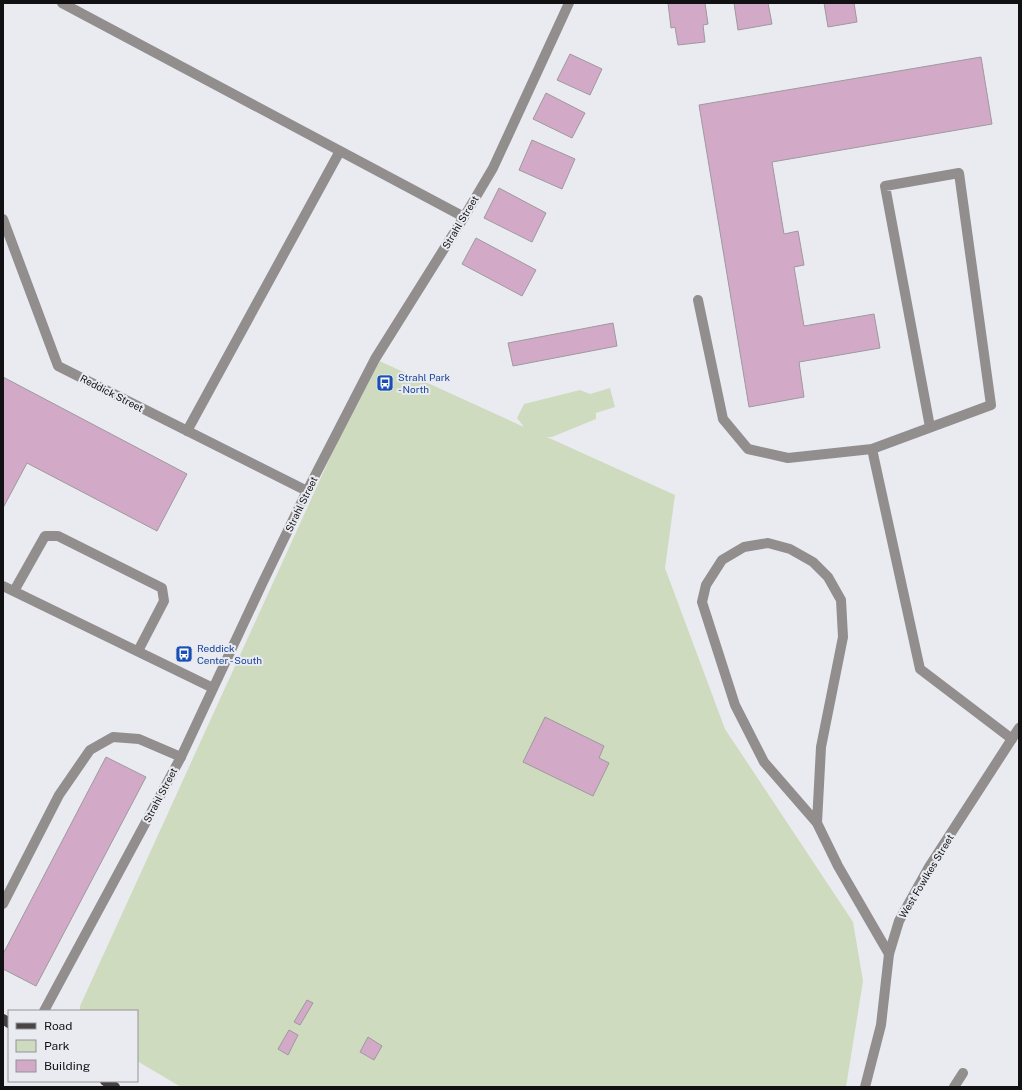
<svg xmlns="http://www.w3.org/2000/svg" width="1022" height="1090" font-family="'Public Sans',sans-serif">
  <rect width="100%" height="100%" fill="#eaebf1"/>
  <path fill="#cfdbbe" d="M375,359L524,427L517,418L524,404L580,390L590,394L610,388L615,407L596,413V419L552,437H547L675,495L665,568L725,729L853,922L863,981L846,1087H181L137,1061V1011H80V1006Z"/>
  <path fill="#d3a9c8" stroke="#9e999d" d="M668,3H705L708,24L703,25L705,42L678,45L675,27L671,28Z
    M734,3H768L772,24L738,30Z
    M824,3H854L857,22L828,27Z
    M570,54L602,69L590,95L557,80Z
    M981,57L992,124L772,162L784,234L798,231L804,265L794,267L804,326L874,314L880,348L799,362L804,397L749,407L699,105Z
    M546,93L585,113L572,138L533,119Z
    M532,140L575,159L562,189L519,170Z
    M499,188L546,213L532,242L484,218Z
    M476,238L536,270L522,296L462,264Z
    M613,323L617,346L513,366L508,343Z
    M3,377L187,474L157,531L27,463L3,508Z
    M545,717L604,746L599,758L609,763L593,796L523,762Z
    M106,757L146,777L36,986L3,969V954Z
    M307,1000L313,1003L300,1025L294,1022Z
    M289,1030L298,1035L288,1055L278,1049Z
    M368,1037L382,1046L374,1060L360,1052Z"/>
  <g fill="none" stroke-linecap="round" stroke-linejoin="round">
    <path stroke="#928e8e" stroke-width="10" d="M698,300L723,419L748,449L788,458L872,449
      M930,427L885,186L959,173L991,405L872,449L920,669L1012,739
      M3,586L213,688
      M14,591L45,536H58L162,588L164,601L138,651
      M817,823L821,747L843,637L841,600L828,577L813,562L790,549L768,543L744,547L722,560L706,585L702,602L735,705L764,762L817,823L838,866L889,954
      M3,904L59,795L90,750L113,737L139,739L181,757
      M954,1087L963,1073"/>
    <path stroke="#928e8e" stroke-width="10" d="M62,3L464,217
      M3,219L58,366L307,491
      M187,431L340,151
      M44,1011L181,757L262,584L307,491L375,359L464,217L493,168L569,3
      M865,1087L881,1025L889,954L899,921L929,867L1019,728"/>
    <path stroke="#4a4444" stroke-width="10" d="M3,1019L9,1023
      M105,1081L115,1087"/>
  </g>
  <defs>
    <g id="bus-square" transform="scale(0.9)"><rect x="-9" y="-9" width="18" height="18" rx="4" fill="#1a4fb4" stroke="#eaebf1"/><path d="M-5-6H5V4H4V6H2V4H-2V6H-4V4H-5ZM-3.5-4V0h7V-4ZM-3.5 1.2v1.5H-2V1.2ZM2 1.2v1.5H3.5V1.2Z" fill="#fff"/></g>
  </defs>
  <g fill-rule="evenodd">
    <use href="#bus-square" x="385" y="383"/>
    <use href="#bus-square" x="184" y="654"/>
  </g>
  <g text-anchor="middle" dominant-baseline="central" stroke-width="4" stroke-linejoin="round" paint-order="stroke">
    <g font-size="10" fill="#111113" stroke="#eaebf1">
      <text transform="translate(460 222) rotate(-59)">Strahl Street</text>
      <text transform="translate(112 393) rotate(27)">Reddick Street</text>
      <text transform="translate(301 504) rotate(-64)">Strahl Street</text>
      <text transform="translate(160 795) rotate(-62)">Strahl Street</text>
      <text transform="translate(926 876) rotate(-59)">West Fowlkes Street</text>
    </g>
    <g font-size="10" fill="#164399" stroke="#eaebf1" text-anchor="start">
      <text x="398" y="377">Strahl Park<tspan x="398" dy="12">- North</tspan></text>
      <text x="197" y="648">Reddick<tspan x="197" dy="12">Center - South</tspan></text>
    </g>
  </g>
  <rect width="1022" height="1090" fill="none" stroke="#111113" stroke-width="8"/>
  <rect x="8" y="1010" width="130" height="72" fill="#eaebf1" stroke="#939498"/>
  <rect x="16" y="1023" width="20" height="6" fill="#4a4444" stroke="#939498"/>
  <text x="44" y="1030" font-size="12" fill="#111113">Road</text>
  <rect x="16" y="1040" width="20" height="12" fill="#cfdbbe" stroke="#939498"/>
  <text x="44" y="1050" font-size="12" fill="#111113">Park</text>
  <rect x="16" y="1060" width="20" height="12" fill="#d3a9c8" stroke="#939498"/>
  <text x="44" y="1070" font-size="12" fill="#111113">Building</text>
</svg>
